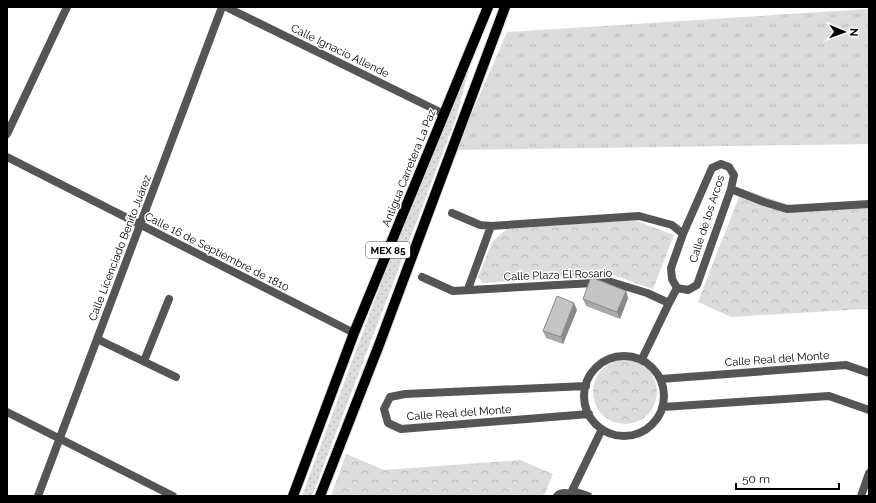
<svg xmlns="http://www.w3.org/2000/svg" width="876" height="503" font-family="Raleway,sans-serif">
  <defs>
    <pattern id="grass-tufts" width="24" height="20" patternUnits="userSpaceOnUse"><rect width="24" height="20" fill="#dcdcdc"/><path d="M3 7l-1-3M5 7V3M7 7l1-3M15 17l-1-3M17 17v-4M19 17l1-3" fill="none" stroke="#bbb"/></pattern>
    <pattern id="forest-crowns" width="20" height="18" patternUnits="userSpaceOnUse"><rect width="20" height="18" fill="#dcdcdc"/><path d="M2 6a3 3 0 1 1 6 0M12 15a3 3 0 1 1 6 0" fill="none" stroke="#bbb"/></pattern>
    <pattern id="garden-dots" width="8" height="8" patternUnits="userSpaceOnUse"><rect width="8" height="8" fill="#dcdcdc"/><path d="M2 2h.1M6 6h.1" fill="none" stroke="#bbb" stroke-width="1.8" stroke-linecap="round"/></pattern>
  </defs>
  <rect width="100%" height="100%" fill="#fff"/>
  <path fill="url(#grass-tufts)" d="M869,9V144L456,150L507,32Z"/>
  <path fill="url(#forest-crowns)" d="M742,189L796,207L869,201V310L864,309L731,317L698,302Z
    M634,220L674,235L653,289L613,275L483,283L478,277L493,241L507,229Z
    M593 392a32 32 0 1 1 64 0a32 32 0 1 1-64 0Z
    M346,454L384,470L520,460L553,474L544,496H331Z"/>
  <path fill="url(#garden-dots)" d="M469,60L471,62L456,118L312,496H302L399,235Z"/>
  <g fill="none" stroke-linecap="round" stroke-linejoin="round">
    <g stroke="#dbdbdb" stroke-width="12">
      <path id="primary" d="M293,496L354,333L488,7
        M320,496L379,345L505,7"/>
    </g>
    <path stroke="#555" stroke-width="8" d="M226,7L444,114
      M7,134L67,7
      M7,157L354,333
      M721,164L729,167L734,175L731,189L697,285L688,290L677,288L672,279L671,268L683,234L712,168Z
      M731,189L764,202L787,209L869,204
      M452,213L480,225L491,226L639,216L672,225L683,234
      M422,277L453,291L611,282L647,293L669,303
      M468,289L491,226
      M97,339L176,377
      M584 396a40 40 0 1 1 80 0a40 40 0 1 1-80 0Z
      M642,359L669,303L677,288
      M144,361L169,299
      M661,379L846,365L869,373
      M586,386L405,394L390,397L384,409L388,423L401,429L589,414
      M663,407L829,396L869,410
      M7,412L173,496
      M573,491L588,496
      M570,495L602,429
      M38,496L222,7
      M557,496C561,492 568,492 572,496"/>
    <path stroke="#555" stroke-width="8" d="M861,496L869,473"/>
    <use href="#primary" stroke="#000" stroke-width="10"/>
  </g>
  <path fill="#a9a9a9" d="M626,291L628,298L620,319L586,306L583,299Z
    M577,310L563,344L546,338L543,331Z"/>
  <path fill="#898989" d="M626,291L628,298L620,319L617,312Z
    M574,303L577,310L563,344L561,337Z"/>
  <path fill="#c4c4c4" stroke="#898989" d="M591,277L626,291L617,312L583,299Z
    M557,296L574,303L561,337L543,331Z"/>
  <g text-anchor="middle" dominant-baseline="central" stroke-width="3" stroke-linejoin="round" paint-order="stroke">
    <rect fill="#fff" stroke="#4c4c4c" stroke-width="1" x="366" y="242" width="44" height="16" rx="3"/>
    <g font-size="10" font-weight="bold" fill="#000">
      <text x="388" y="250">MEX 85</text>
    </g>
    <g font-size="11" fill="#000" stroke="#fff">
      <text transform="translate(340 51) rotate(26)">Calle Ignacio Allende</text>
      <text transform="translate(409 168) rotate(-68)">Antigua Carretera La Paz</text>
      <text transform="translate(707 219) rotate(-72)">Calle de los Arcos</text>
      <text transform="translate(120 248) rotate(-69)">Calle Licenciado Benito Juárez</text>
      <text transform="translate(217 252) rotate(27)">Calle 16 de Septiembre de 1810</text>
      <text transform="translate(558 275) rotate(-2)">Calle Plaza El Rosario</text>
      <text transform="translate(777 359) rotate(-4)">Calle Real del Monte</text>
      <text transform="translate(459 413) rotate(-4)">Calle Real del Monte</text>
    </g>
  </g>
  <rect width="876" height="503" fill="none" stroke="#000000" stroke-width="16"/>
  <g transform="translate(844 32) rotate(92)" stroke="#ffffff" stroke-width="3" paint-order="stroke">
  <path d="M0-3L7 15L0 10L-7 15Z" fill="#000000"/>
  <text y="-6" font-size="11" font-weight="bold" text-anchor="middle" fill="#000000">N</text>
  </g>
  <path d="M736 483v6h103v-6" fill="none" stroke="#000000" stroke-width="2"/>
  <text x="742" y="483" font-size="12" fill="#000000" stroke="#ffffff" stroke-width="3" paint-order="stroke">50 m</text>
</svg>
